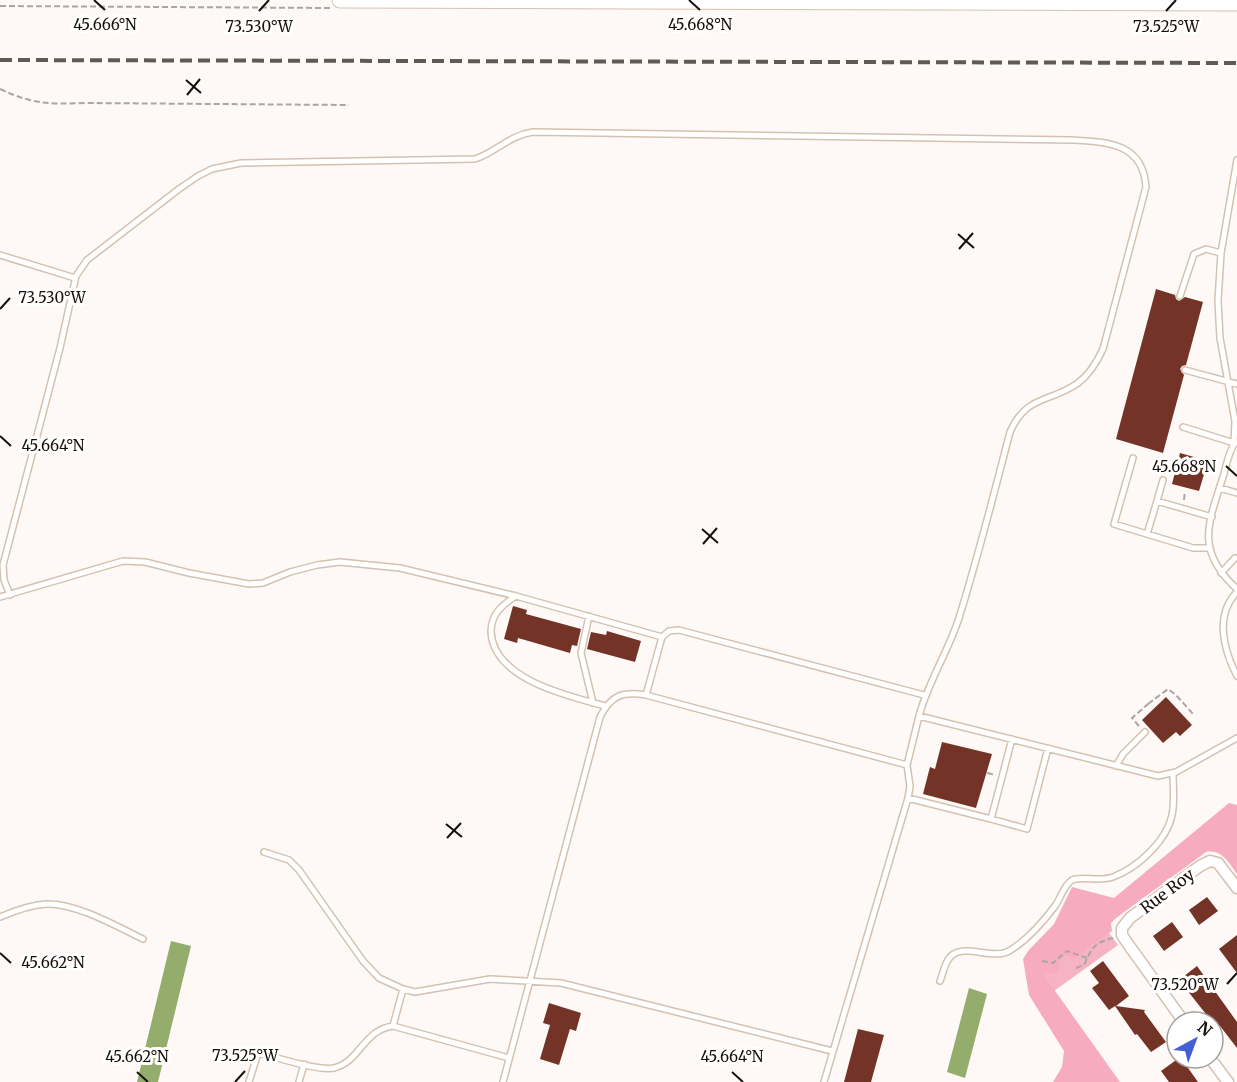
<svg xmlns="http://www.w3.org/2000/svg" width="1237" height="1082" font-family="Merriweather,serif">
  <rect width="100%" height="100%" fill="#fef9f6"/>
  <path fill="#f6b3c4" d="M1095,914L1118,945L1054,991L1032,961Z"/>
  <path fill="#f7abbf" d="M1229,803L1237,805V874C1229,863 1222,849 1206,852L1116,918L1111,923L1112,931L1088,947L1085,952L1075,958L1065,955L1059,961L1058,972L1043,974L1120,1082H1053L1062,1067L1064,1051L1029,995L1023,959L1028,951L1054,924L1072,887L1114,898Z"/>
  <path fill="#95ad6c" d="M171,941L191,946L158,1082H137Z
    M969,988L987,994L965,1078L947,1072Z"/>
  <path fill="#733427" d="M1156,289L1175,295L1176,299L1179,301L1185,297L1203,302L1186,365L1182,366L1180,369L1184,375L1163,453L1116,439Z
    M1180,453L1208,461L1199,491L1172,484Z
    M513,606L527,610L526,614L581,629L577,646L572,645L570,653L518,638L517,643L504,639Z
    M607,631L641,641L635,662L587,649L591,632L606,635Z
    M1166,697L1192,725L1180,736L1176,732L1163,743L1142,720Z
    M942,742L992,754L976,808L923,794L930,767L935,769Z
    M1207,897L1218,911L1199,925L1189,910Z
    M1172,922L1183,937L1164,951L1153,936Z
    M1237,935V973L1219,949Z
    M1103,961L1129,996L1116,1006L1145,1010L1144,1012L1166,1042L1151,1052L1137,1034L1135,1035L1115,1006L1109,1010L1092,988L1099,983L1090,971Z
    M1197,966L1237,1022V1048L1220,1026L1217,1028L1179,980Z
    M549,1003L581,1013L576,1031L570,1029L559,1065L540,1059L550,1025L543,1023Z
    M858,1029L884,1035L871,1082H844Z
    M1179,1058H1181L1198,1082H1169L1161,1071Z"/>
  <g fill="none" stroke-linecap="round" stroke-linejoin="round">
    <g stroke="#d5c1af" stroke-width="8">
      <path id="lane" d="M0,255L75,278
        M1180,296L1194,254L1206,249L1221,253
        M1185,370L1237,384
        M1183,427L1234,443
        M1234,443L1235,421L1220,338L1218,301L1221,253L1237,160
        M1235,443C1229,450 1226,467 1223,477C1208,524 1195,551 1237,589
        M1133,458L1114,524L1193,548H1209
        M1220,488L1237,493
        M1157,501L1163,480
        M1147,534L1157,501L1212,517
        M1221,573L1235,558
        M1237,592C1214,615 1224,651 1237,676
        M10,595L4,580L3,565L60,348L76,276L87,260L179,189L198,176L212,169L241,163L475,159C496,152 510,135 533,132L1072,140C1108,142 1143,143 1146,187L1103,349C1097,362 1090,374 1078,383C1050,403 1027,394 1010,432C994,494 978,557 959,618C948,652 928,682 919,716
        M516,596C502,605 491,614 491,632C494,680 569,696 605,706
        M0,597L123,561L145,562L189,573L249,584L263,583L290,572L317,565L340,562L400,568L516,596L662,637L646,695L907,765
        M589,616L581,653L593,703
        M662,637L669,631L679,630L924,695
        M1116,766L1123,754L1145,732
        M908,798L991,819L1012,739
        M991,819L1027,829L1048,748
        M264,852L289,860L299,870L363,961L379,978L403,989L415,992L490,979L561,983L832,1051
        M0,917C14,911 30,905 46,904C76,903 116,926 143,939
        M940,981C943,974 944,966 948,960C959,940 992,961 1009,951C1026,941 1043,922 1055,906C1061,898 1063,886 1072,880C1085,876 1099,882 1113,877C1137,868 1167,841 1172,815C1175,802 1173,787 1173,773
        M393,1026L403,989
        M249,1082L258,1053C277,1057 316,1071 334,1068C360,1062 363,1030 393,1026L509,1058
        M299,1082L304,1064
        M503,1082L600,717C611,695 623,691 646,695
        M824,1082L908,798L910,786L907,765L919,716L1158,776L1176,772L1237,738"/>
    </g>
    <g stroke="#d5c1af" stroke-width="13">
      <path id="street" d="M1184,1022L1128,944L1122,935V928L1130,918L1200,866L1210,861L1218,863L1237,888
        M1210,1058L1228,1082"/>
    </g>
    <g stroke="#d5c1af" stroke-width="17">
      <path id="secondary" d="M340,0L1237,3"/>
    </g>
    <path stroke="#aba6a1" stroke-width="2" stroke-dasharray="6 3" stroke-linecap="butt" d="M0,6L330,8
      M0,89C34,105 50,104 86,103L349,105
      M1184,500L1185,491
      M1148,704L1168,689L1176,695L1193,714
      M1139,726L1132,718L1148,704L1151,707
      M987,773L996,775
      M1042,961L1053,963L1067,951L1087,958
      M1076,968L1084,965C1092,948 1093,943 1113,938"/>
    <use href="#lane" stroke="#fff" stroke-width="5"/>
    <use href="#street" stroke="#fff" stroke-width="10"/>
    <use href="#secondary" stroke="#fff" stroke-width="15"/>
    <path stroke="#605954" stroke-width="4" stroke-dasharray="12 6" stroke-linecap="butt" d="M0,60L1237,63"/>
  </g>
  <path fill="none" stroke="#17100a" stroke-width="2" d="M94,0L105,10M689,0L700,10M259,11L269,0M1166,11L1176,0M186,80L201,93M187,95L200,79M958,234L974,248M959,249L973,233M0,309L10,298M0,436L11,446M1226,466L1237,476M702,529L718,543M703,544L717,528M446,824L462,837M447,838L461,823M0,953L11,963M1227,984L1237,973M137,1072L148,1082M732,1072L743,1082M235,1082L245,1071"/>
  <g text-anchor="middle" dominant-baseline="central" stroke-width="6" stroke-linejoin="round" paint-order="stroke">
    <g font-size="16" fill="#17100a" stroke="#fff">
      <text transform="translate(1167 891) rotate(-37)">Rue Roy</text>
    </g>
  </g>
  <g font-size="15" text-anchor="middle" fill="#17100a" stroke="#fff" stroke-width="6" stroke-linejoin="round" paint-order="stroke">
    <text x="105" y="30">45.666°N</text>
    <text x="700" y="30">45.668°N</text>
    <text x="1166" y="32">73.525°W</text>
    <text x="259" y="32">73.530°W</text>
    <text x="52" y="303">73.530°W</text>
    <text x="53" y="451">45.664°N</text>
    <text x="1184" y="472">45.668°N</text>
    <text x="53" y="968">45.662°N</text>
    <text x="1185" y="990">73.520°W</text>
    <text x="245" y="1061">73.525°W</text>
    <text x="137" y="1062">45.662°N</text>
    <text x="732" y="1062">45.664°N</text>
  </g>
  <g transform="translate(1195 1040) rotate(41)"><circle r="28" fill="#ffffff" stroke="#a29f9d" stroke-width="1.5"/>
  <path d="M0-4.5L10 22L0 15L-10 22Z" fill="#445fd3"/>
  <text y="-9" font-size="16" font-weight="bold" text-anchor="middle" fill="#17100a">N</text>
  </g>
</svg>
